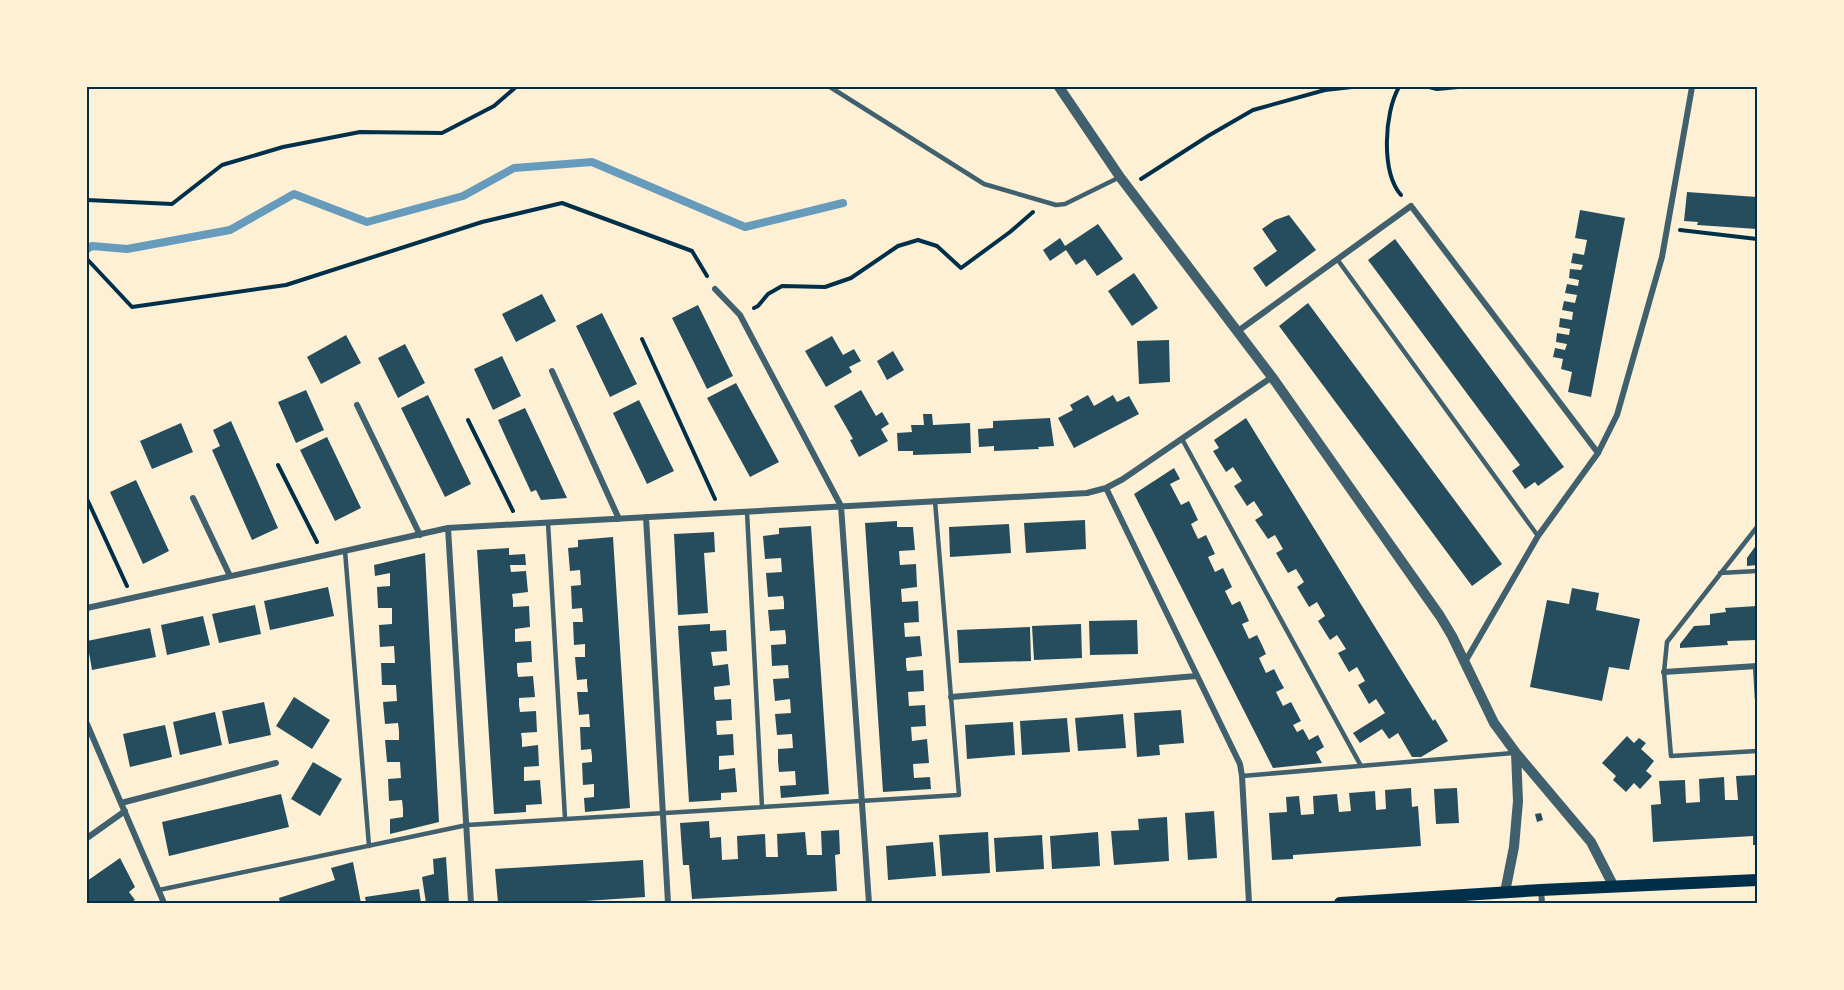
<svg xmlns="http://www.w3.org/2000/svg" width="1844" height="990" font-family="'IBM Plex Serif',serif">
  <rect width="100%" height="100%" fill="#fdf0d5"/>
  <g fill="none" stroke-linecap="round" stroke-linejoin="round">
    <path stroke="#669bbc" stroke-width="8" d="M87,249L92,246L127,249L230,230L294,194L367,222L463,196L514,168L592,162L745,227L843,203"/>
  </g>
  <path fill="#264d5e" d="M1687,192L1757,197V229L1697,225L1698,222L1684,221Z
    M1580,210L1625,218L1591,397L1568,392L1572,372L1561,369L1563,359L1553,357L1555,348L1565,350L1567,344L1556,342L1557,333L1569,335L1570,329L1559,327L1560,318L1572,320L1573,312L1562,310L1564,301L1575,303L1577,295L1565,293L1567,284L1578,286L1579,280L1569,278L1570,269L1581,270L1583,265L1571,263L1573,253L1584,255L1587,240L1575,238Z
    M1289,215L1316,250L1266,287L1253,268L1277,251L1262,229L1275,220Z
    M1098,224L1123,259L1097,276L1085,259L1076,265L1066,250L1050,261L1043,250L1060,238L1065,246Z
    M1395,239L1564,467L1538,486L1535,482L1525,489L1512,471L1520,465L1368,260Z
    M1134,273L1158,308L1132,326L1108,291Z
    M542,294L556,321L516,342L502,314Z
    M1308,303L1502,564L1472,586L1279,326Z
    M698,305L733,376L707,389L672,318Z
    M602,313L637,384L610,397L576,326Z
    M346,335L361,363L321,384L307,357Z
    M832,336L843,355L854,349L861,361L849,367L852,372L826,387L805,351Z
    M1169,340L1170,382L1139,384L1137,341Z
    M405,344L425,383L398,398L378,358Z
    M893,351L904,370L887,380L877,361Z
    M502,356L521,396L493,410L474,369Z
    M736,383L779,462L750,477L707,398Z
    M306,390L324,430L296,443L278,402Z
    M861,390L876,416L882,412L889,424L881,429L888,441L859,457L850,440L853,439L834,406Z
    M428,395L471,484L445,497L401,408Z
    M1088,395L1094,406L1113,395L1117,402L1129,396L1139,414L1074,448L1058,418L1073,410L1070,405Z
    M639,400L674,471L647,484L613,413Z
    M525,408L542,444L567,498L541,500L536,490L531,492L506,438L498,420Z
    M923,414H932L933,425L970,423L971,453L913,455V451H898L897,433L912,432L911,425H924Z
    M1050,418L1054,446L1038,447L1039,449L994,451V446L979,447L978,429L993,428V421Z
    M1246,418L1433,721L1435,719L1448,741L1421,757H1412L1398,733L1389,739L1382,729L1360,743L1353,733L1385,713L1376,699L1369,704L1358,685L1365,681L1357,667L1349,672L1338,653L1346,649L1337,635L1330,640L1318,621L1325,616L1317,602L1309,607L1297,587L1304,582L1296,569L1288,573L1276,553L1283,549L1275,535L1268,539L1255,520L1263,515L1254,501L1247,506L1234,486L1242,481L1233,467L1226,472L1213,451L1219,448L1214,440Z
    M231,421L278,528L252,540L212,450L220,446L213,430Z
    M181,423L193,452L152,469L140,441Z
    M327,437L361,508L335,521L300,450Z
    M1174,468L1180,479L1170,484L1181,505L1189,501L1198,520L1191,524L1198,539L1206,535L1215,554L1208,557L1215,572L1223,568L1232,587L1225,591L1232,605L1240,601L1249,621L1242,624L1249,639L1257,635L1262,645L1266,654L1259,658L1266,673L1274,669L1279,679L1284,688L1276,692L1283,706L1291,702L1301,721L1293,725L1297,732L1303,729L1309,740L1318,735L1324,747L1316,752L1322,763L1273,768L1134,494Z
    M136,480L169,551L143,564L110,492Z
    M1085,520L1086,549L1026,553L1024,523Z
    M897,521V527H913L915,550L899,551L900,565L916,564L917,587L901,589L902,602L918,601L919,622L904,623L905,637L920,636L922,656L906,658V665L907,671L923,670L924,691L908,692L909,706L925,705L926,726L911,727L912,741L927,739L929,763L913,764L914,778L930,777L931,789L883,792L865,523Z
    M1009,524L1011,553L950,557L949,527Z
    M811,526L829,794L781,798L780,786L796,785L795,771L779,772L778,761V749L793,748L792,734L777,735L775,714L791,713L790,699L775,701L773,679L789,678L788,665L772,666L771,645L786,644V637L785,630L770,631L768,610L784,609V602L783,596L768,597L766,573L782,572L781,558L765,559L763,536L779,534V528Z
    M714,532L715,552L704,553L708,613L678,615L674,534Z
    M613,537L630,808L585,812L584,798L594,797V784L583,785L582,763L592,762V756L591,749L581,750L580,727H590L589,714L579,715L577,692H588L587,685V679L577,680L575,657H585V644L574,645L573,622H583L582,608L572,609L571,586L581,585L580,570L570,571L568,548L578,547V540Z
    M1757,544V565L1747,566V558Z
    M509,548V555L525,554L526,565H510L511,572L526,571L528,592L512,594L513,601V607L529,606L530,627L515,629V642L531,641L532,662L517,663V670L518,677L533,676L535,697L519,698V705L520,712L536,711L537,732L521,733L522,740V747L538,745L539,766L524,767V781L540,780L542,804L526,805V812L494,814L477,550Z
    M425,553L439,822L390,834V819L403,817V809L402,800L389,801L388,779L401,778L400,762H387L385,740H399V731L398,723L385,724L383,702L397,701L396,685H382L381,663H395L394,646L380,647L379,625L392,624V608H378L377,587L390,586V573L375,576L374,565Z
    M328,587L334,616L270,630L264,601Z
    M1572,588L1599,593L1596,610L1640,619L1629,670L1609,667L1602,701L1530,687L1547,600L1569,604Z
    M255,605L261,634L219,643L212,614Z
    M1757,606V640L1727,641L1728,645L1680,648V644L1694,626L1710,625V614L1726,612L1725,608Z
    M203,616L210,645L167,655L161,625Z
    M1137,620L1138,654L1090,655L1089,621Z
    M710,624V631L726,630L727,651L711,652L713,666L728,664L730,685L714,687V694L715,700L731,699L732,720L716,721L717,735L733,734L734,755L719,756V770L735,768L737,792L721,793V800L689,802L678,626Z
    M1081,624L1082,658L1034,660L1032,626Z
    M1030,627L1031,661L959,663L957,630Z
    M150,628L156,657L92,670L87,641Z
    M294,697L330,720L312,749L276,726Z
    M264,702L271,735L229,744L222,711Z
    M1181,710L1184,743L1159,745L1160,755L1137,757L1134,713Z
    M215,712L222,745L180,755L173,722Z
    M1123,714L1126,748L1078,751L1075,718Z
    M1067,718L1070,752L1022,755L1020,721Z
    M1013,722L1015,755L967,759L965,725Z
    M165,725L172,757L130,767L123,734Z
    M1627,736L1634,743L1639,738L1646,743L1641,749L1654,761L1646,771L1652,776L1640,789L1634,783L1626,792L1613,780L1616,776L1602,763Z
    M313,762L342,779L320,816L291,799Z
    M1757,775V845H1753V836L1653,842L1651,805L1661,804L1659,781L1685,780L1686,803L1700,802L1699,779L1724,777L1725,800H1738L1736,776Z
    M1411,788L1412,807L1418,806L1421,846L1293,855V859L1272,860L1269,813L1287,812L1286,797L1299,796L1301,815L1314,814L1313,796L1337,794L1339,812L1351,811L1349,793L1375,791L1376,810L1386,809L1385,790Z
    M1457,788L1459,823L1436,824L1434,789Z
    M281,794L289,827L169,856L162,822Z
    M1214,811L1217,858L1188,860L1185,813Z
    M1541,813L1543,820L1537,822L1535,814Z
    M1167,817L1169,861L1114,865L1111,831L1139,830L1138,819Z
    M709,821L710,838L721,837L722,860L738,859L737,836L765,834L766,857H778L777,834L805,832L807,855H822L821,831L839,830L840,854L835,855L837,891L692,899L689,865H683L680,823Z
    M988,832L990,873L942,876L939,835Z
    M1098,832L1100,866L1052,869L1050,836Z
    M1042,835L1044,869L996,872L994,838Z
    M933,842L936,876L888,880L886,846Z
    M446,857L449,903H426L422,877L434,874L433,859Z
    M120,858L135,887L129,892L135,900L130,903H87V881Z
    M643,860L645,897L556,903H498L495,869Z
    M353,862L361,903H280L279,898L335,880L331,868Z
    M419,889L421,903H366L365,897Z"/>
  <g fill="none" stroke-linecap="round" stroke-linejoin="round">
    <path stroke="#003049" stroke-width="4" d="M1399,87C1384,113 1381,172 1401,195
      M1429,87L1437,89L1458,87
      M1141,179L1208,136L1253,110L1325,90L1352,87
      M87,200L172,204L222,165L283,147L360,132L442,133L494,106L516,87
      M1680,230L1757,239
      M87,259L132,307L286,285L482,222L562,203L692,251L707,276
      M754,308L758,306L768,294L782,286L825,287L851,278L898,246L918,240L937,246L961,268L1010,232L1033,212
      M642,339L715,499
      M468,420L513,511
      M278,465L317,542
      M87,499L127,586"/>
    <path stroke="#3f606c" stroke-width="4.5" d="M830,87L984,184L1056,205L1065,204L1120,177
      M1337,259L1538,536
      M1182,439L1361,766
      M747,512L762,807
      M548,523L565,818
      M1757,527L1667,642L1664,672L1671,756L1757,751
      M345,551L369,846
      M1720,573L1757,571
      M1755,666L1757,699
      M1242,776L1513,753
      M159,890L467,825L959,795L935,501"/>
    <path stroke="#3f606c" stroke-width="6" d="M715,289L740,315L841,506L869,903
      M1238,331L1411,206L1598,453
      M552,371L619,519
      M357,405L420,535
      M1106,488L1240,764L1242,776L1249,903
      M193,498L230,576
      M646,517L668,903
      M448,528L471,903
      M87,608L448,528L1087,493L1106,488L1123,479L1272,377
      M1465,662L1538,536L1598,453L1617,415L1662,257L1692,87
      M1664,672L1757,666
      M951,697L1196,676
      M87,724L164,903
      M121,803L276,763
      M87,838L125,811
      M1541,890L1542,903"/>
    <path stroke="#3f606c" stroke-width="10" d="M1059,87L1120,177L1272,377L1440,616L1452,636L1494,723L1516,753L1591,842L1614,887
      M1505,892L1514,847L1518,801L1516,753"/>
    <path stroke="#003049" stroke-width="12" d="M1340,903L1541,890L1757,880"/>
  </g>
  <rect width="1844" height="990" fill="none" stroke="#fdf0d5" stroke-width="177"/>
  <rect x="88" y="88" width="1668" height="814" fill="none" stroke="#003049" stroke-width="2"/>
</svg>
